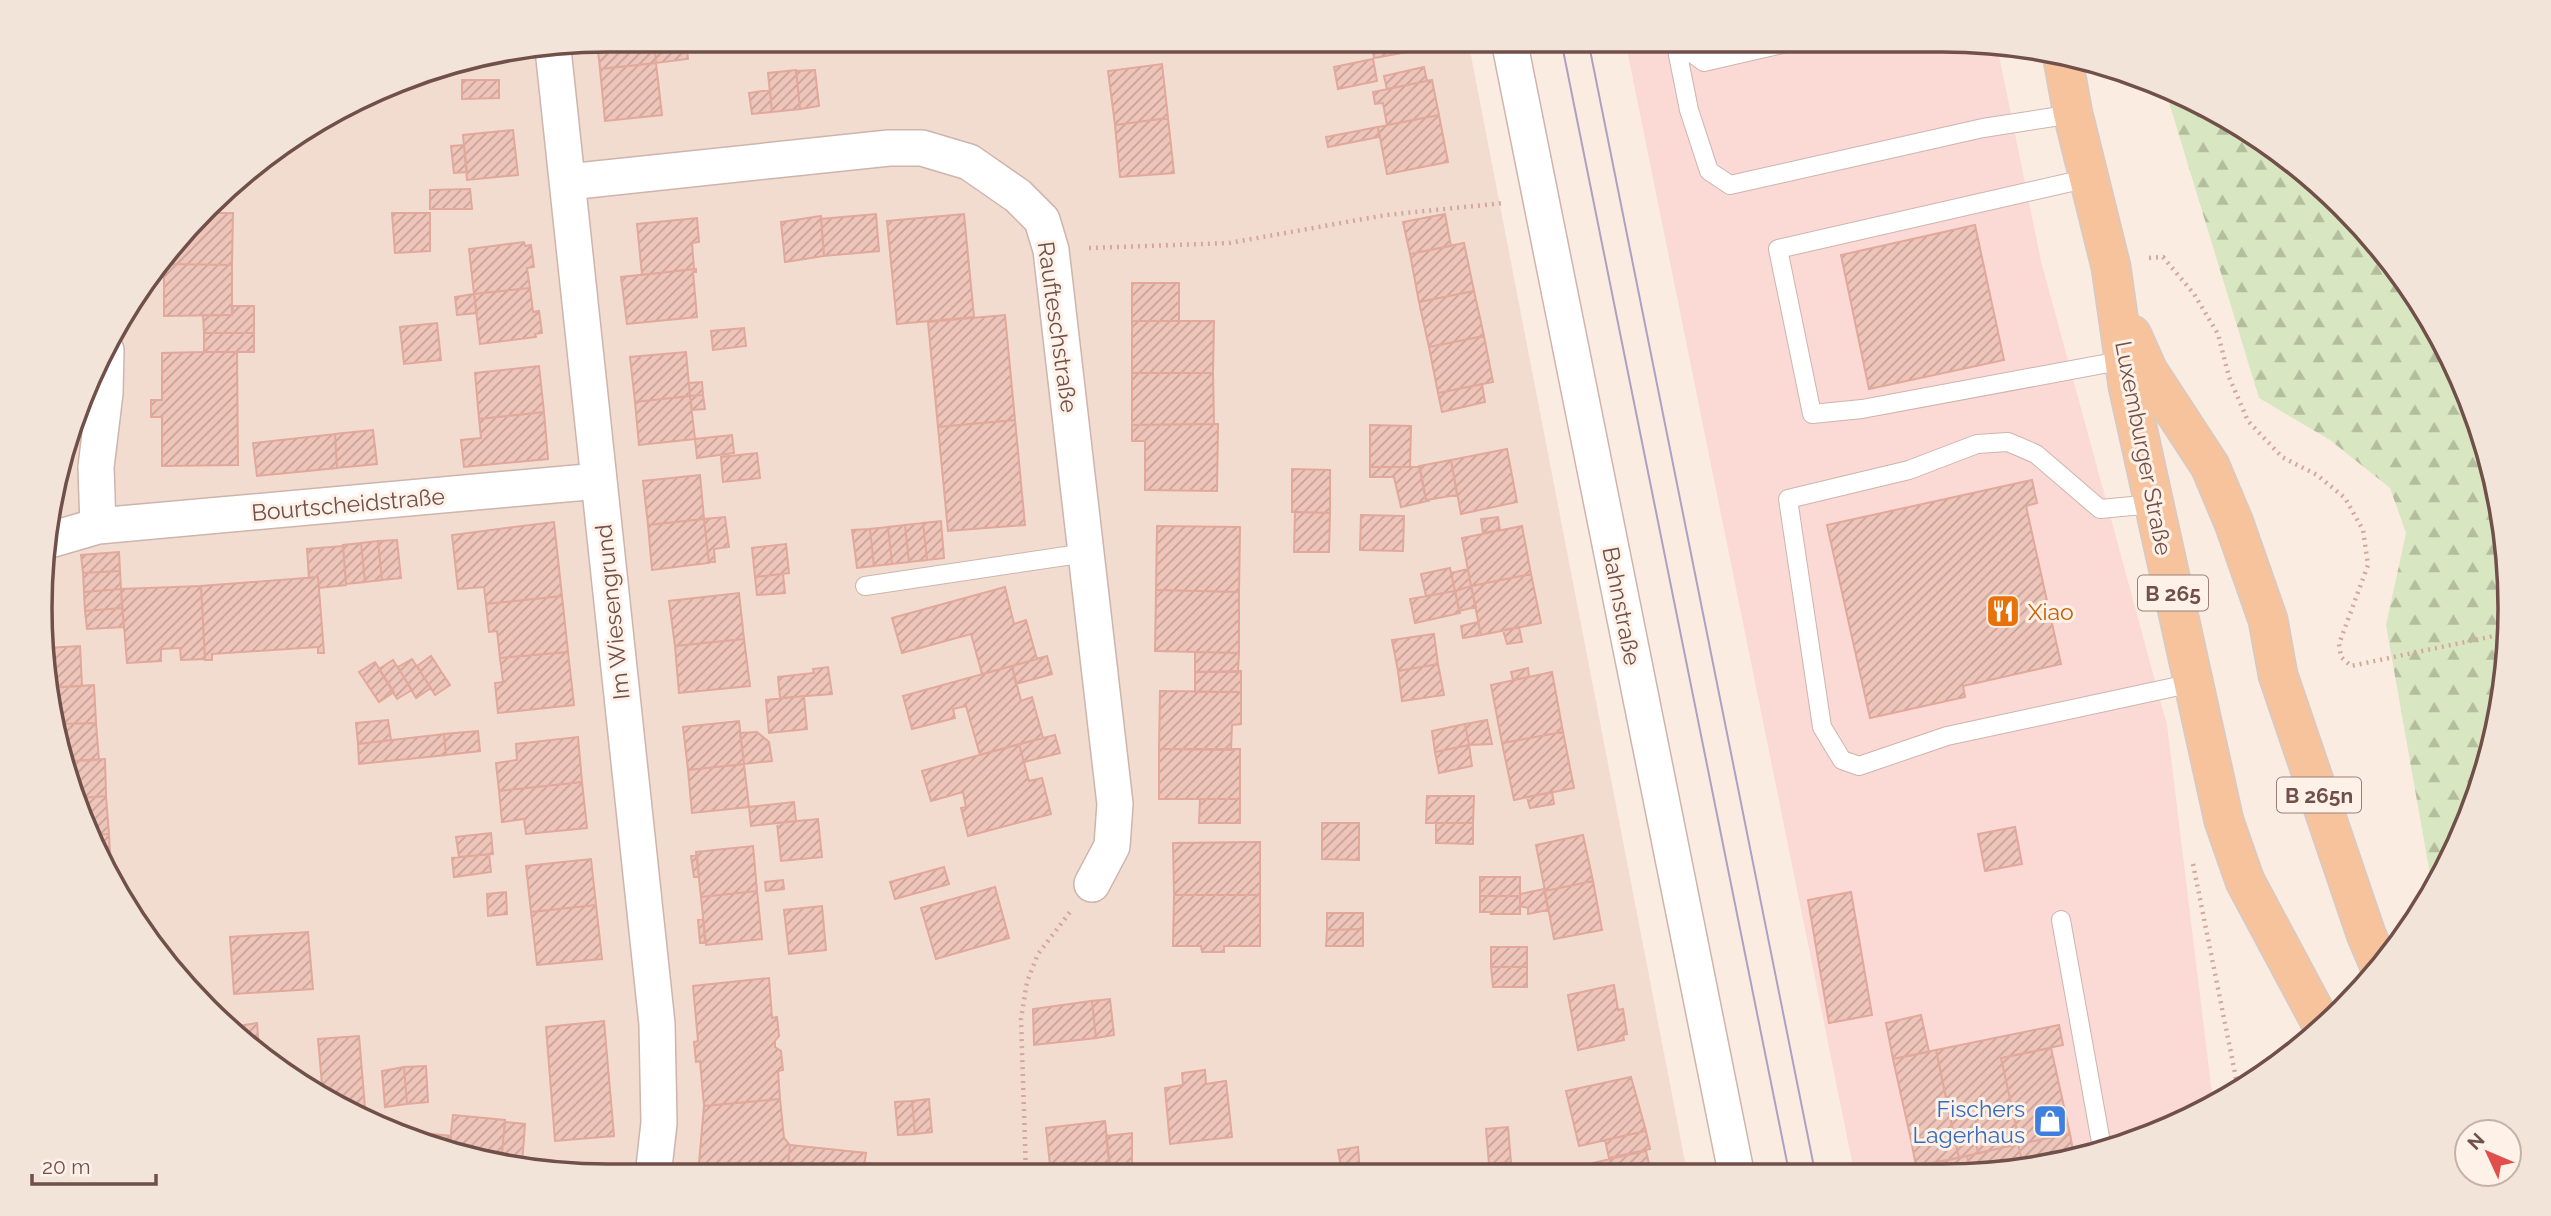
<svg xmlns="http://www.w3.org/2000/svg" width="2551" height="1216" font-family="Raleway,sans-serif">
  <defs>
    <pattern id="forest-firs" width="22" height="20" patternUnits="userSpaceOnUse" patternTransform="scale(1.75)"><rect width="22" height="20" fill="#d8e7c1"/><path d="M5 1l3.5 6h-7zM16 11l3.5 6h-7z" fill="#b4be9f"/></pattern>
    <pattern id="building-hatch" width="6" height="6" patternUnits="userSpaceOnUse" patternTransform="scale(1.75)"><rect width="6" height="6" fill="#efc5ba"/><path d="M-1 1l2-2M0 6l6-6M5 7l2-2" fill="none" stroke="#c6a299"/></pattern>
  </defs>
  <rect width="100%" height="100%" fill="#fbece1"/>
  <path fill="#f2dcd0" d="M608,40H1468L1687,1172L608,1176L497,1165L390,1132L292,1080L207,1010L99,859L45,682L51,497L117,324L181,234L262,158L425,71Z"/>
  <path fill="#fbd9d5" d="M1625,40H1943L1997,46L2041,261L2167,725L2213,1102L2160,1133L2018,1171H1854Z"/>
  <path fill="url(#forest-firs)" d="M2164,86L2259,136L2345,207L2415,293L2468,391L2500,498L2511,608L2500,719L2467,826L2432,886L2386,625L2406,533L2390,488L2330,440L2259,398Z"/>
  <path fill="url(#building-hatch)" stroke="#e1a89b" stroke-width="2" d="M608,40H654L656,63L600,69L597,42Z
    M654,40H686L688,59L656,63Z
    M1371,40H1422L1424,49L1374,58Z
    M1373,59L1377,81L1338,89L1334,67Z
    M656,63L662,115L605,121L600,69Z
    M1162,64L1168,118L1115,125L1108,71Z
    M1424,67L1427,81L1387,89L1384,76Z
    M796,70L800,109L772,112L768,73Z
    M815,70L819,106L800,109L796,71Z
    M462,80H499V98L462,99Z
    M1432,80L1439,115L1387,125L1383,103L1375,104L1373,92Z
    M770,90L772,112L752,114L749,93Z
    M1439,115L1448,162L1387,174L1378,127Z
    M1168,118L1174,173L1120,177L1115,125Z
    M1378,127L1379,137L1328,147L1326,137Z
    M513,130L518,175L467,180L463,135Z
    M464,145L467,172L454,173L451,146Z
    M470,189L472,209H430V190Z
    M203,213H233L232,265L164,264V258L181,234Z
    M392,213H430V251L395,253Z
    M876,214L879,251L824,256L821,219Z
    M964,214L974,317L897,324L887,221Z
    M1445,214L1451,246L1410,254L1403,222Z
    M821,216L824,256L785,262L781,222Z
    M697,218L699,242L692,243L694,269L642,275L637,224Z
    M1975,225L2004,360L1869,389L1841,255Z
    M524,242L525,246L531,245L534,267L527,268L530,288L474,294L469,249Z
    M1464,243L1474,291L1419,302L1410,254Z
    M164,264L232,265V315L164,316Z
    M696,269V272H693L697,317L627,324L621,277Z
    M1132,283H1179V321H1132Z
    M530,288L533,312L539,311L542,333L535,334L536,337L480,344L474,294Z
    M1474,291L1484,336L1429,347L1419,302Z
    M474,294L477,313L457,315L455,297Z
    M233,306H254V333H204L203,315H232Z
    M1005,315L1015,420L938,427L928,322Z
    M1132,321H1214L1213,373H1132Z
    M437,323L441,360L404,364L400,327Z
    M744,328L746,346L713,350L711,331Z
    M204,333H254V352H204Z
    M1484,336L1493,382L1438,393L1429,347Z
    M204,352H237L238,465L162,466V417H151V400H162V353Z
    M686,352L690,396L635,402L630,357Z
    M539,366L544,412L479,419L475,373Z
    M1132,373H1213L1214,424L1132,425Z
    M702,382L703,395L690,396L689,383Z
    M1482,384L1485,402L1442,412L1438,393Z
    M703,395L705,409L692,410L690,396Z
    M690,396L695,439L639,445L635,402Z
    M544,412L548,459L464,467L461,440L481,438L479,419Z
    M1015,420L1025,525L948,531L938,427Z
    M1214,424H1218L1217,491L1145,490V441H1132V425Z
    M1370,425L1411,426L1410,467H1370Z
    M373,430L377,464L337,468L335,434Z
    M335,434L337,468L257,476L253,443Z
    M732,435L734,453L697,458L695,439Z
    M1507,449L1517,502L1461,514L1451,460Z
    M757,453L760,478L723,482L721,457Z
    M1451,460L1457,495L1426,500L1419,466Z
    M1370,467H1420L1426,500L1428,501L1401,507L1394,477H1370Z
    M1292,469L1330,470V513L1292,512Z
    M700,475L704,519L648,525L643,481Z
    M2032,480L2037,503L2026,506L2061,664L1963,686L1965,697L1870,718L1827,525Z
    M1295,512L1330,513L1329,552H1294Z
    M1361,515L1404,516L1403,551L1360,550Z
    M725,517L729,547L714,549L715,562H709L704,519Z
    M1498,517L1500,530L1483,533L1481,519Z
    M704,519L709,563L652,570L648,525Z
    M941,521L944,558L927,560L923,523Z
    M554,522L562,596L486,604L484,587L458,589L452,535Z
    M923,523L927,560L909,562L905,525Z
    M905,525L909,562L892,564L888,527Z
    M1157,526L1240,527L1239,592L1156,590Z
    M1522,526L1531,574L1471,586L1462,538Z
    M888,527L892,564L874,566L870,529Z
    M870,529L874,566L857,568L852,530Z
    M397,540L401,578L382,580L378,541Z
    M378,541L382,580L365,582L361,543Z
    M361,543L365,582L346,584L343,545Z
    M786,544L789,573L755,577L752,548Z
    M343,546L346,585L319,588L318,577L309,578L307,549Z
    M119,552L120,571L83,573L81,555Z
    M1450,568L1455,591L1426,596L1421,574Z
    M1468,569L1471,586L1455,591L1451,573Z
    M120,571L121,589L84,592L83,573Z
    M783,574L785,593L757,595L755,577Z
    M1531,574L1541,623L1481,635L1471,586Z
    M318,577L324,653H318V647L212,654V660H205L201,586Z
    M201,586L205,659L181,660L180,648L161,649V661L127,663L121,589Z
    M1471,586L1476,607L1459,611L1455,591Z
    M1005,587L1014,624L1026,620L1037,659L982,674L971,634L902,653L892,618Z
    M121,589L122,608L85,611L84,592Z
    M1156,590L1239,592V653L1155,651Z
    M1455,591L1460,613L1415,623L1410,599Z
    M739,593L744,639L675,646L669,601Z
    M562,596L568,652L500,658L497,631L489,632L486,604Z
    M122,608L124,627L87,629L85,611Z
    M1478,622L1481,635L1463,638L1461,626Z
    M1519,627L1522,642L1507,644L1503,630Z
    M1434,634L1438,664L1398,671L1392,640Z
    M744,639L750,686L679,693L675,646Z
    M80,646L82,686L47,688L46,648Z
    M568,652L574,705L498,713L495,683L503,682L500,658Z
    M1195,652L1239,653L1238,672H1195Z
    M431,656L450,685L435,695L417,666Z
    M1047,656L1052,674L1016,684L1012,666Z
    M412,659L431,688L416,698L398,667Z
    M393,660L412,690L397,699L379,669Z
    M375,662L394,692L379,702L359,672Z
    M1438,664L1444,695L1402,701L1398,671Z
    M1012,666L1021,701L1032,697L1043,738L980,755L966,706L953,709L955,718L912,729L903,696Z
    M828,667L832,694L780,698L778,677L814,673L813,669Z
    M1528,668L1529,677L1513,680L1511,672Z
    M1241,671V692H1195V672Z
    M1552,672L1563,732L1502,743L1491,685Z
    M94,685L96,723L58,724L47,688Z
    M1160,691L1241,692V724L1232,725L1231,750L1159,749Z
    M804,696L807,729L769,733L766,700Z
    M388,720L391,740L358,744L356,723Z
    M1487,720L1492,744L1469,745L1465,724Z
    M739,721L744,764L688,770L683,727Z
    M96,723L99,760L69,761L58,724Z
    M1465,724L1469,745L1435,752L1432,731Z
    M478,731L480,751L446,755L444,734Z
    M757,732L769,742L772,761L744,764L740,733Z
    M1563,732L1574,788L1514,800L1502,743Z
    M444,734L446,755L359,764L358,744Z
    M1055,735L1060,753L1024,762L1019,744Z
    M578,737L582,782L499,791L496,763L517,760L516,744Z
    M1019,744L1029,781L1042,778L1051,814L968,836L961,808L966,807L963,792L931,801L922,771Z
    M1469,745L1472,766L1439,773L1435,752Z
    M1159,749H1240V799H1159Z
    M105,759L106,796L80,798L69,761Z
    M744,764L749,807L692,813L688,770Z
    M582,782L587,828L526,834L524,819L502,822L499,791Z
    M1552,792L1554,804L1530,808L1527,797Z
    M106,796L109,834L91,835L80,798Z
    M1427,796H1474L1473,823H1426Z
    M1200,799H1240V823H1199Z
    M794,802L796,821L751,826L749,807Z
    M818,819L822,857L781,861L777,823Z
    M1322,823H1359V860L1322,859Z
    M1436,823H1473V844L1436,843Z
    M2015,827L2022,864L1985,871L1978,834Z
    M491,833L493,854L459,857L456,837Z
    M109,834L111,876L99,859L91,835Z
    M1583,835L1593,881L1545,891L1536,845Z
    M1260,842V895H1174L1173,843Z
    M753,846L757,891L701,897L696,852Z
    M489,854L491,872L454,877L452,858Z
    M697,855L699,877H694L691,856Z
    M591,859L596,905L531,912L526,866Z
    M944,867L949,884L895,899L890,882Z
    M1480,877H1520V896H1480Z
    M783,880L784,889L766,891L765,882Z
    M1593,881L1602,930L1554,939L1545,891Z
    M995,887L1009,938L936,959L921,908Z
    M1544,889L1548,910L1528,914V908L1520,906V894Z
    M757,891L762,939L706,945L701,897Z
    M506,892L507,914L488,916L487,894Z
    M1851,892L1872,1015L1829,1023L1808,900Z
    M1174,895H1260V946H1224V952H1202L1201,946H1173Z
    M1480,896H1520V914H1491L1492,912H1480Z
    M596,905L602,959L537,965L531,912Z
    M822,906L826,950L789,954L784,910Z
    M1327,913H1363V929L1327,930Z
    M703,919L705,942L700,943L698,920Z
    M1363,929V946H1326L1327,930Z
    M308,932L313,989L234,994L230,937Z
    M1491,947H1527V967H1491Z
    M1491,967H1527V987H1493Z
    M769,978L772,1018L777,1017L779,1036L775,1041V1047L781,1051L783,1070L778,1071L780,1099L704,1106L700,1061L696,1062L694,1042L698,1041L693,986Z
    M1614,985L1618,1010L1623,1009L1627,1034L1623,1035L1624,1040L1578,1050L1568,995Z
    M1110,999L1114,1035L1096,1038L1092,1001Z
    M1092,1001L1096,1038L1034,1045L1033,1009Z
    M1921,1015L1929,1052L1893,1059L1886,1023Z
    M604,1021L614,1136L555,1141L546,1027Z
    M257,1023L259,1049H255L238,1035L237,1026Z
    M2059,1025L2063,1045L2001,1058L2017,1131L1975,1139L1978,1153L1959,1158L1936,1050Z
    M359,1036L366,1119L323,1096L318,1039Z
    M2051,1048L2070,1134L2020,1144L2001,1058Z
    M1936,1050L1953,1132L1911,1140L1893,1059Z
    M426,1066L428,1102L407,1104L404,1067Z
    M404,1067L407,1104L385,1107L382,1071Z
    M1205,1070L1206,1084L1226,1081L1232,1137L1170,1144L1165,1088L1183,1085L1182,1073Z
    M1631,1077L1646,1131L1579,1146L1566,1091Z
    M780,1099L784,1138L790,1145L787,1175H698L704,1106Z
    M929,1099L932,1132L915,1134L912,1101Z
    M912,1101L915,1134L898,1135L895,1102Z
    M453,1115L505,1120L501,1165L449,1150Z
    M1105,1121L1111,1174H1051L1046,1128Z
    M505,1122L525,1124L522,1165L501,1163Z
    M1508,1127L1511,1162L1489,1164L1486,1129Z
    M405,1131L451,1136L449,1150L404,1137Z
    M1646,1131L1650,1149L1609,1158L1605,1140Z
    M2017,1131L2020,1144L1978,1153L1975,1139Z
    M1953,1132L1959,1158L1916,1166L1911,1140Z
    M1132,1133V1169L1110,1171L1106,1136Z
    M2070,1134L2074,1156L2024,1169L2018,1144Z
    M2018,1144L2024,1169L1971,1171L1967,1156Z
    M790,1145L866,1153L863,1175H787Z
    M1358,1147L1360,1173H1342L1338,1150Z
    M1646,1151L1650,1168L1629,1172H1613L1610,1159Z
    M1967,1156L1971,1171H1917L1916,1166Z
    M1610,1159L1613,1172H1595L1593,1163Z
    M865,1163L886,1165L885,1175L864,1173Z
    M1144,1168V1174H1111L1110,1171Z"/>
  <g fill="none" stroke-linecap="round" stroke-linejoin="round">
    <g stroke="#ceb4ac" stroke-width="20">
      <path id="service" d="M1675,40L1689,110L1709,171L1730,185L1983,128L2073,114
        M1675,41L1704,62L1800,40
        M2089,178L1778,249L1812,414L1862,409L2125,360
        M2154,504L2100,509L2036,454L2008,442L1977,444L1909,470L1788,499L1822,727L1842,760L1859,766L1947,736L2193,683
        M865,586L1086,553
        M2061,920L2102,1148"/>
    </g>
    <g stroke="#ceb4ac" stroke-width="38">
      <path id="minor" d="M1509,40L1736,1172
        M553,49L657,1024L659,1123L653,1176
        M568,182L889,148H922L969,162L1018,196L1042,220L1051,250L1115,804L1112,846L1092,884
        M98,526L96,467L105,393L106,350
        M50,540L98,526L598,481"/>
    </g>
    <g stroke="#d4cac8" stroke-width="41">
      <path id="primary" d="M2062,54L2073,114L2111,267L2128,386L2224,821L2245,881L2322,1025
        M2132,335L2148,371L2210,466L2234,523L2268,620L2278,675L2366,934L2380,967"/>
    </g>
    <path stroke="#d3a89e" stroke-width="4.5" stroke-dasharray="2 5" stroke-linecap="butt" d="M1089,248L1229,243L1386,215L1504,203
      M2149,258L2163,257L2194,294L2218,334L2229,377L2248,421L2282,457L2317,475L2345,498L2363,530L2368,565L2339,644L2341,657L2351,666L2508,633
      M2193,864L2238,1088
      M1026,1174L1021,1019L1027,982L1038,954L1070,912"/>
    <use href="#service" stroke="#fff" stroke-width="18"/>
    <use href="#minor" stroke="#fff" stroke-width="35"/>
    <use href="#primary" stroke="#f7c39c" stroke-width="38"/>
    <path stroke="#ada1c3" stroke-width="2" d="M1561,40L1789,1172
      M1588,40L1815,1172"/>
  </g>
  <defs>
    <g id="restaurant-square" transform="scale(1.75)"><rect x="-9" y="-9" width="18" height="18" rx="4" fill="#e8710a" stroke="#fef1e7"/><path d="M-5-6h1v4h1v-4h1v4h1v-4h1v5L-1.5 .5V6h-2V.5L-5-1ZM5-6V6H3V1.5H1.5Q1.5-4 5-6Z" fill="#fff"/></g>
    <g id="shop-square" transform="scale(1.75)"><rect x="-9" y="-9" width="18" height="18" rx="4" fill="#3f7fe0" stroke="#fef1e7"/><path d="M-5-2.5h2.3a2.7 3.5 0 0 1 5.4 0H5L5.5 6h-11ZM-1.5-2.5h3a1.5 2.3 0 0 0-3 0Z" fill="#fff"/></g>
  </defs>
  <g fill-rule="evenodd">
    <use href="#restaurant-square" x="2003" y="611"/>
    <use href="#shop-square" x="2050" y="1121"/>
  </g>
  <g text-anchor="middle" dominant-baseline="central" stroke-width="6" stroke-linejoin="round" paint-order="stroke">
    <g fill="#fef1e7" stroke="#9b8078" stroke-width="2">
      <rect x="2138" y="575.5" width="70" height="35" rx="5"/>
      <rect x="2277" y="777.5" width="84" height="35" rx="5"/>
    </g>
    <g font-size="21" font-weight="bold" fill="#715049">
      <text x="2173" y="593">B 265</text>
      <text x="2319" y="795">B 265n</text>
    </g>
    <g font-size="23" fill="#715049" stroke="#fef1e7">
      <text transform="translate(1058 327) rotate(82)">Raufteschstraße</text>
      <text transform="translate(2144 448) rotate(79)">Luxemburger Straße</text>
      <text transform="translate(348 504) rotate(-5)">Bourtscheidstraße</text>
      <text transform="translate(1622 606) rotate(79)">Bahnstraße</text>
      <text transform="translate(612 612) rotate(-96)">Im Wiesengrund</text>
    </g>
    <g font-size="23" fill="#c56008" stroke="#fef1e7" text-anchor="start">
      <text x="2028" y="611">Xiao</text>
    </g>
    <g font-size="23" fill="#366cbe" stroke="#fef1e7" text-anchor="end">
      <text x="2025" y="1108">Fischers<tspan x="2025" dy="26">Lagerhaus</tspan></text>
    </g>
  </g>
  <path d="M0 0H2551V1216H0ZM608 52H1942A556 556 0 0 1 2498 608V608A556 556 0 0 1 1942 1164H608A556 556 0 0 1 52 608V608A556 556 0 0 1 608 52Z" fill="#f3e4da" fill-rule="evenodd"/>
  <path fill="none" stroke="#715049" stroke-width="3.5" d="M608 52H1942A556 556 0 0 1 2498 608V608A556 556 0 0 1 1942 1164H608A556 556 0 0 1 52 608V608A556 556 0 0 1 608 52Z"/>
  <g transform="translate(2488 1153) rotate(314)"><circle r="33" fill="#fef1e7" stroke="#c6b1a8" stroke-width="2"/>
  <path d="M0-5L12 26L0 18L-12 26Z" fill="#e04f4b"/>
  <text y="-10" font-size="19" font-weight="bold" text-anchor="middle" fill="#715049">N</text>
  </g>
  <path d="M32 1174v10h124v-10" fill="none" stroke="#715049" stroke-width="3.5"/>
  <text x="42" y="1174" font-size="21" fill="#715049" stroke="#fef1e7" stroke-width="5" paint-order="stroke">20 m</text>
</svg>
